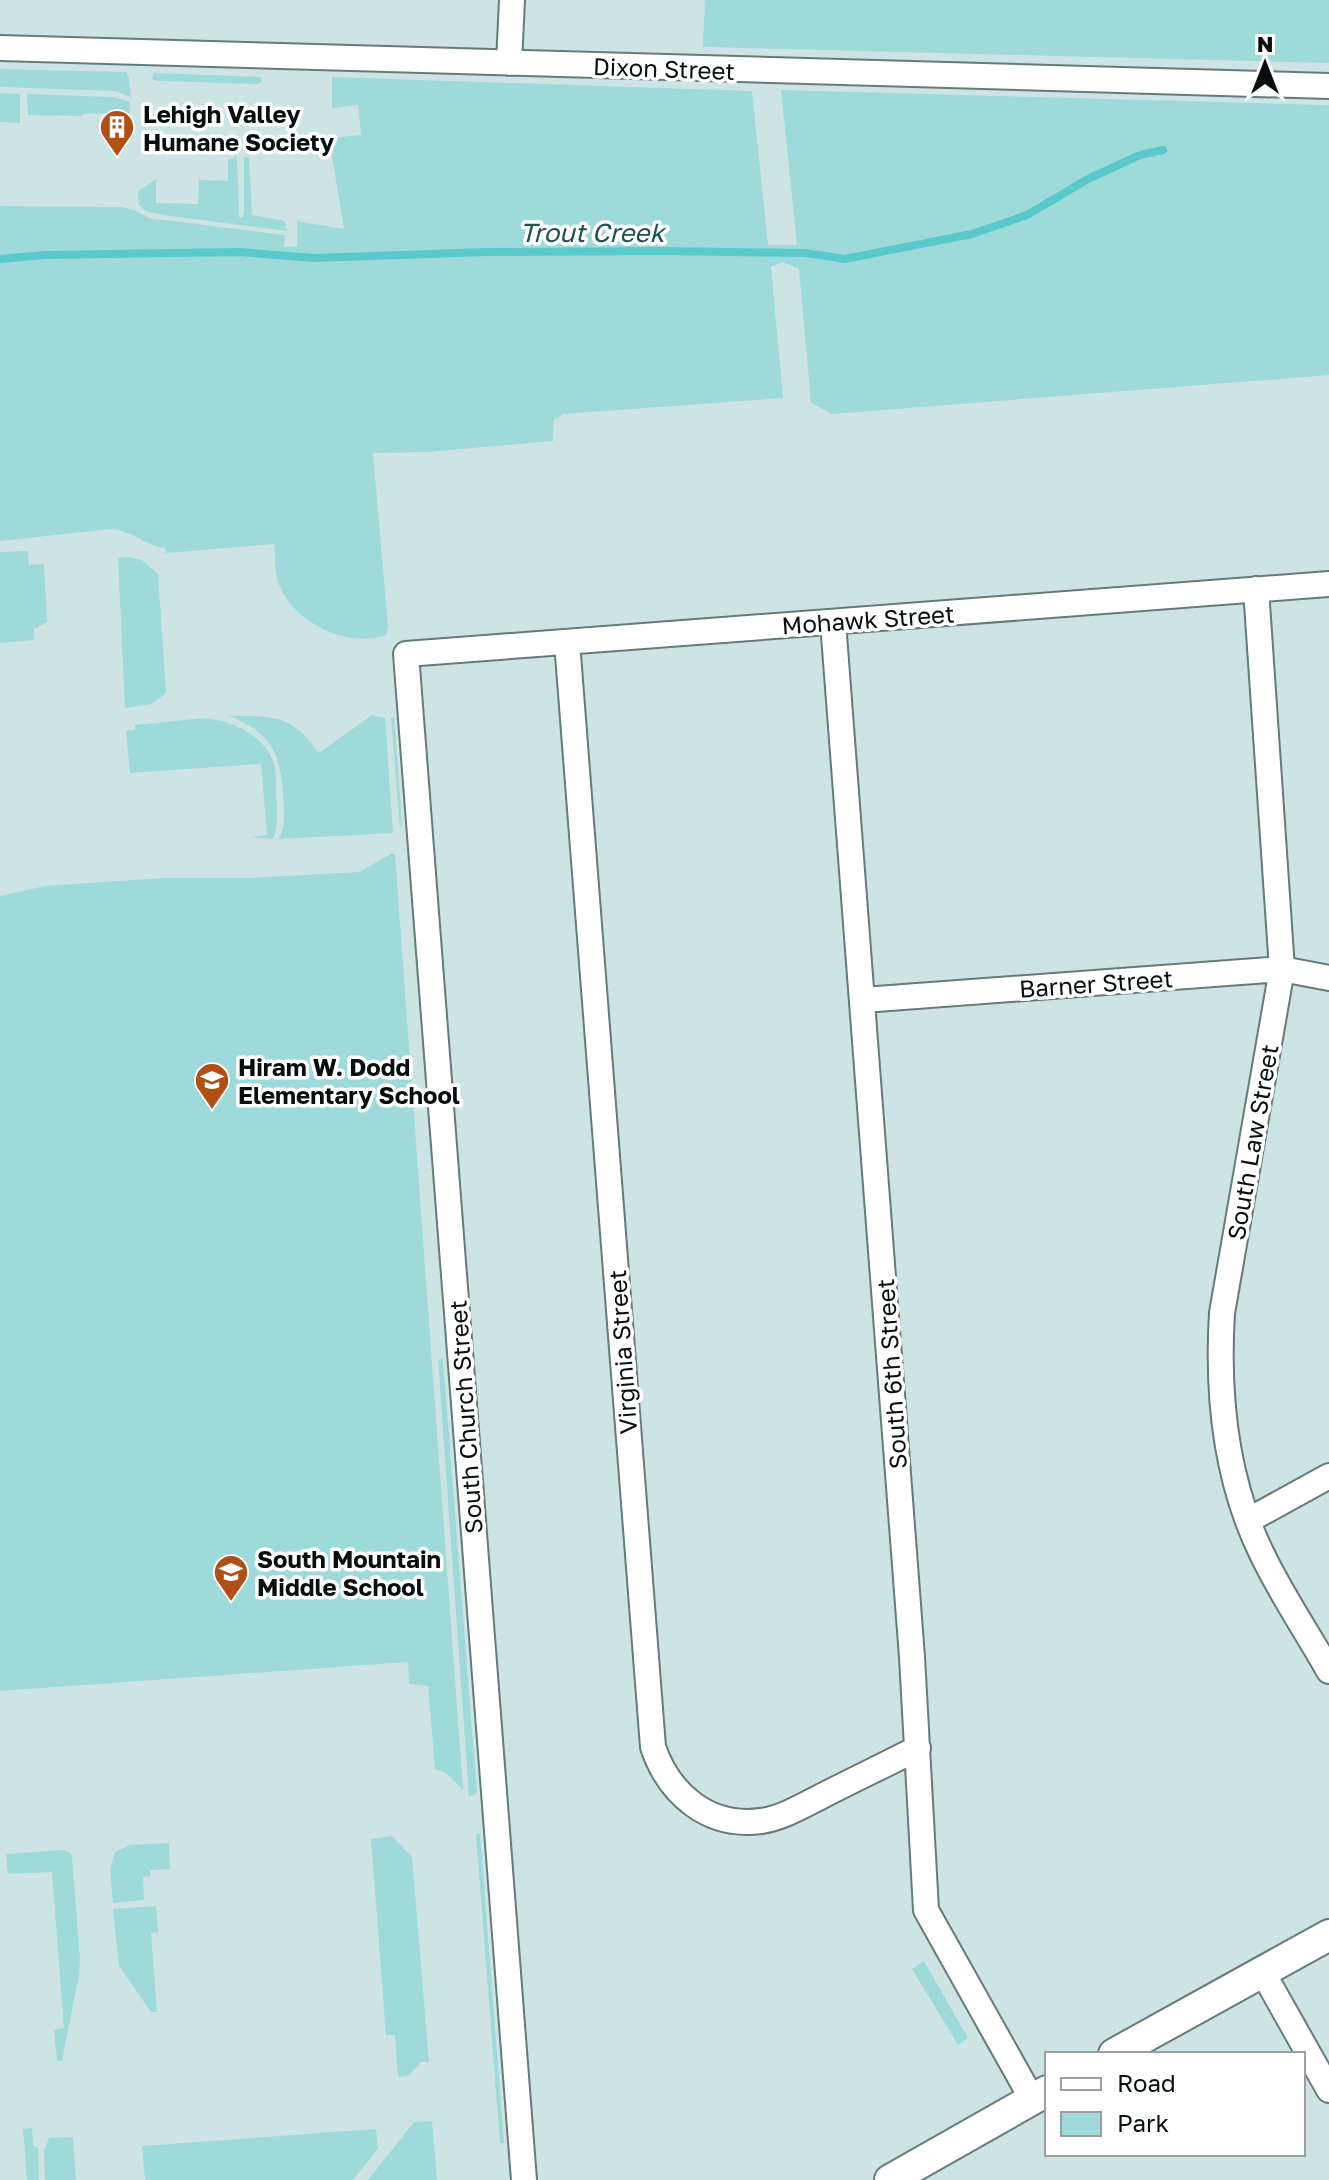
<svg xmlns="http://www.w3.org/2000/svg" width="1329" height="2180" font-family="'Golos Text',sans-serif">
  <rect width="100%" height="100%" fill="#cee4e4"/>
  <path fill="#9fdadb" d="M705,0H1329V63L703,47Z
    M0,69L126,72L129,78L131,97L115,91L0,87Z
    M153,73L261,77L262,81L259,84L157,81L152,79Z
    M332,77L752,91L768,245H797L781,90L1329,105V375L832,414L811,403L799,269L783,262L771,267L783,398L563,414L554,420L553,441L428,452L373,453L388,627L386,635C348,649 296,623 280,587C274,574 276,558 274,544L166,553L165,548C145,546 132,530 110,529L0,541V206L121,207L134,210L149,218L285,235L284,247L297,246V221L344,229L329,138L361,135L358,105L332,108Z
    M0,93L20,94V123L0,122Z
    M27,94L114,97L130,102V113L83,114L82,116L28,115Z
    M237,156L239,217L242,218L244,212V157L249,158L252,215L285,221L287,231L162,215L146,211L139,205L138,191L156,179V203L198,204L199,180L228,181V160Z
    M28,551L29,565L44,564L47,622L34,629V640L0,643V552Z
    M127,557L142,560L158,574L166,693L152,704L125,708L118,558Z
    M372,715L385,718L393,833L279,839C286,825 284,810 283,795C281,753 270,732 229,716C274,716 292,714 319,753Z
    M394,717L402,823L400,828L391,718Z
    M205,718C231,720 266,736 274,764C277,774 276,786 276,796C277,812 279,824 273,839L251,837L267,835L261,764L130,773L126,731L135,730V725Z
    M391,854H395L463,1790L446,1773L435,1769L428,1686L409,1684L408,1662L0,1691V896L45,886L162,878H248L359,872Z
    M443,1359L477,1794L469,1796L438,1360Z
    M480,1833L504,2143H500L476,1834Z
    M392,1836L412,1857L429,2062H421L408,2076L398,2077L395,2035H386L371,1839Z
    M169,1843L170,1869L150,1870V1876L143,1877L144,1900L113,1903L110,1869L115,1852L130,1845Z
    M62,1850L69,1852L72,1857L80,1959L79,1975L62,2061H57L54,2030L64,2028L52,1872L8,1874L6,1854Z
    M156,1906L158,1932L151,1933L157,2012H151L119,1966L113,1909Z
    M924,1961L968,2038L958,2045L912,1969Z
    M432,2121L437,2180H368L414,2122Z
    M32,2128L33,2145L38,2148L39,2180H27L23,2129Z
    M376,2129L378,2149L353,2180H145L142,2146Z
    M73,2137L76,2180H45L44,2151L49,2138Z"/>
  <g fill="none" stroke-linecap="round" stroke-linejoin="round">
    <path stroke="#5ac9cb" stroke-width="8" d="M0,259L45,255L239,252L314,258L488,252L661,251L805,253L845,259L972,234L1027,215L1088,179L1140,155L1163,150"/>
    <g stroke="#677a7a" stroke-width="28">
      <path id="minor" d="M0,48L1329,86
        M509,63L512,0
        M1256,589L1282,969L1222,1313C1217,1395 1225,1479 1262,1554C1281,1594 1307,1632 1329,1671
        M833,622L912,1657L926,1910L1032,2099
        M567,642L653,1747C669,1794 708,1828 761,1821C783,1818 804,1805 824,1795C855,1779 887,1764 918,1748
        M863,1000L1282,969L1329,978
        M1249,1520L1329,1476
        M1262,1971L1329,2090
        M524,2180L406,654L1329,584"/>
    </g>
    <g stroke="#677a7a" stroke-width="34">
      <path id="major" d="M1114,2054L1329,1935
        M890,2180L1047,2091"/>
    </g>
    <use href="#minor" stroke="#fff" stroke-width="24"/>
    <use href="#major" stroke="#fff" stroke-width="30"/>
  </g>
  <defs>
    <g id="building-pin" transform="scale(1.8)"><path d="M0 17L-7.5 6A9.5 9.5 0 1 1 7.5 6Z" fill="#b24f15" stroke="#fff"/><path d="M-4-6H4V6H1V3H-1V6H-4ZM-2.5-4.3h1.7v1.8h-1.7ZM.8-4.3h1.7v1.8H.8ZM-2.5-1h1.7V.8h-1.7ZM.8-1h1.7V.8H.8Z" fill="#fff"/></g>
    <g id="school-pin" transform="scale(1.8)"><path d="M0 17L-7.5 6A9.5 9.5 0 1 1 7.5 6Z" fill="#b24f15" stroke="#fff"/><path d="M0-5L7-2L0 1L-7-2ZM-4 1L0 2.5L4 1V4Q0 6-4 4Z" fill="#fff"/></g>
  </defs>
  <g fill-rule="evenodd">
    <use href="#building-pin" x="117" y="127"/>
    <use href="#school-pin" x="212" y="1080"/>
    <use href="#school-pin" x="231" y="1572"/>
  </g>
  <g text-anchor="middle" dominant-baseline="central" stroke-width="7" stroke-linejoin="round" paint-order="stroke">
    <g font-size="24" fill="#070e0e" stroke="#fff">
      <text transform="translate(664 68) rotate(2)">Dixon Street</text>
      <text transform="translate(868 619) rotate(-4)">Mohawk Street</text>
      <text transform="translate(1096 983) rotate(-4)">Barner Street</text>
      <text transform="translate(1252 1142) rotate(-80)">South Law Street</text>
      <text transform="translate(622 1352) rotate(-94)">Virginia Street</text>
      <text transform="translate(891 1374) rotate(-94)">South 6th Street</text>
      <text transform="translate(465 1417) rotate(-94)">South Church Street</text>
    </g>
    <g font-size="24" font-weight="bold" fill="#070e0e" stroke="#fff" text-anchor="start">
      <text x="143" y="113">Lehigh Valley<tspan x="143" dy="28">Humane Society</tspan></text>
      <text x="238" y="1066">Hiram W. Dodd<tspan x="238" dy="28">Elementary School</tspan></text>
      <text x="257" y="1558">South Mountain<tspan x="257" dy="28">Middle School</tspan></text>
    </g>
    <g font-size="26" font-style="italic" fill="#205152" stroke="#fff">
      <text x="592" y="232">Trout Creek</text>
    </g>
  </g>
  <rect x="1045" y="2052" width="260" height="104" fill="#ffffff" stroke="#9c9f9f" stroke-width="2"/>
  <rect x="1061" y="2078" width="40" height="12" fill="#ffffff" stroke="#9c9f9f" stroke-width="2"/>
  <text x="1117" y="2092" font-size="24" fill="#070e0e">Road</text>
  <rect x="1061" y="2112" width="40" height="24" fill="#9fdadb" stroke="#9c9f9f" stroke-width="2"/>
  <text x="1117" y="2132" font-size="24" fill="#070e0e">Park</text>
  <g transform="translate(1265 64)" stroke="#ffffff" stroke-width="6" paint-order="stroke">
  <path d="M0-6L14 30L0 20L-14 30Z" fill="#070e0e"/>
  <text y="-12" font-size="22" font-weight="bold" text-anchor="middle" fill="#070e0e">N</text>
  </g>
</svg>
